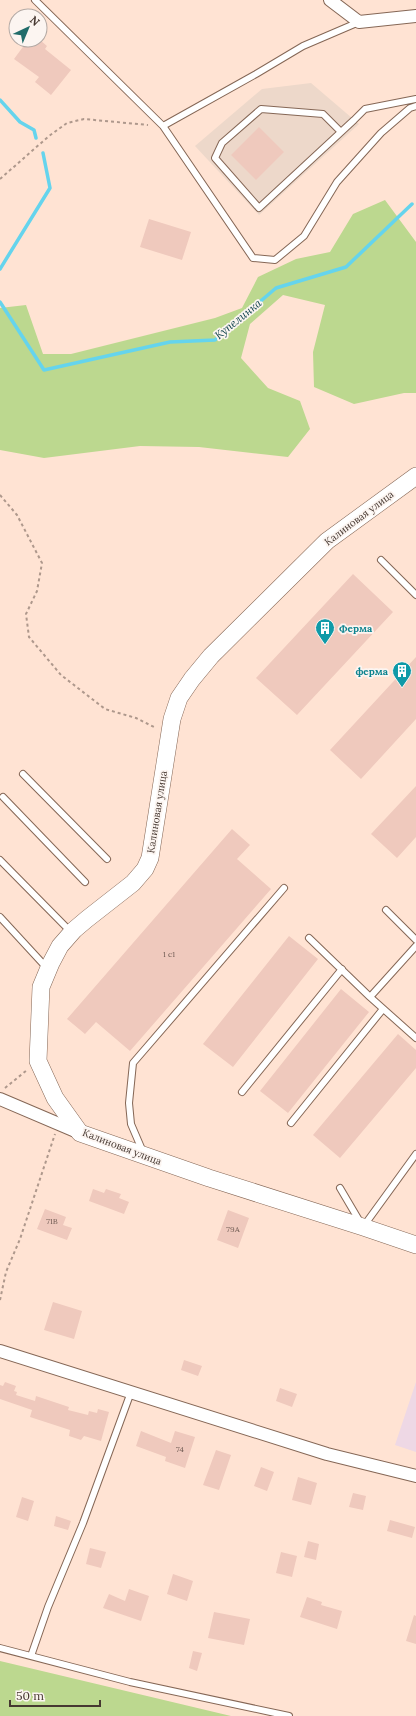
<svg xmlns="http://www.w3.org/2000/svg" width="416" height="1716" font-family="Lora,serif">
  <rect width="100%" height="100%" fill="#ffe3d3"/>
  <path fill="#edd8ca" d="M311,83L359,124L259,215L195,146L262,89Z"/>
  <path fill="#eed8e5" d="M416,1382V1452L395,1445Z"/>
  <path fill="#bcd88f" d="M385,200L416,242V393H404L354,404L314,387L313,352L325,305L283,295L250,324L241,358L268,388L300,401L310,429L288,457L199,447L140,446L44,458L0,450V308L26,305L43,354H71L215,318L242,308L258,277L296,259L330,252L353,214Z
    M0,1661L231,1716H0Z"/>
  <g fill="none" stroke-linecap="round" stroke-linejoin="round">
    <path stroke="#65d4ed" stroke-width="3.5" d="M0,100L20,122L34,130L36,138
      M0,269L50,188L43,153
      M0,302L44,370L170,342L215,340L276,288L346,267L412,204"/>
  </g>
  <path fill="#efc9bd" d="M28,40H40L47,46L45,49L71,70L51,95L35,82L39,77L14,59Z
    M259,127L284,152L256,180L231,155Z
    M149,219L191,232L182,260L140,247Z
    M353,574L393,612L297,715L256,678Z
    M416,657V719L361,779L330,750Z
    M416,786V837L397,858L371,834Z
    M232,829L250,845L237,859L271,889L130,1051L96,1022L85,1034L67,1019Z
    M289,936L318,959L233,1067L203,1044Z
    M341,989L369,1012L288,1113L260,1091Z
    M398,1034L416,1050V1068L340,1158L313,1135Z
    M93,1189L104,1193L106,1189L121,1194L119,1198L129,1202L124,1214L89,1201Z
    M45,1209L66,1217L63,1225L72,1228L67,1240L37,1229Z
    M228,1210L249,1218L238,1248L217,1240Z
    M53,1302L82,1311L74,1339L44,1330Z
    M184,1360L202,1366L198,1376L181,1370Z
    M5,1382L16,1386L14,1391L17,1392L16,1395L35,1401L36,1396L69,1407L68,1410L88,1415L89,1411L97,1413L98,1409L109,1412L101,1441L84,1436L81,1440L69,1436L70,1430L30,1417L32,1410L0,1399V1385L3,1386Z
    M280,1388L297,1394L292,1407L276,1401Z
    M141,1431L171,1443L175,1431L195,1437L185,1468L165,1461L166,1457L136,1446Z
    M216,1450L231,1455L219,1490L203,1485Z
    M261,1467L274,1472L267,1491L254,1486Z
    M298,1477L317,1483L311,1505L292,1500Z
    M353,1493L366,1496L363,1510L349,1507Z
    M22,1497L34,1501L28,1521L16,1517Z
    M56,1516L71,1521L68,1530L54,1526Z
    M390,1520L415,1527L412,1538L387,1531Z
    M308,1541L319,1544L316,1560L304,1557Z
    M90,1548L106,1552L101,1568L86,1564Z
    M281,1552L297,1556L292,1577L276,1573Z
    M173,1574L193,1581L187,1601L167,1594Z
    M129,1589L149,1596L141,1621L103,1608L109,1594L125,1601Z
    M307,1597L322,1602L321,1605L342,1611L337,1629L300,1617Z
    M214,1612L250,1619L244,1645L208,1638Z
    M414,1615L416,1616V1644L406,1641Z
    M193,1651L202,1653L197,1671L189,1668Z"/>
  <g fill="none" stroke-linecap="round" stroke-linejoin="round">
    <g stroke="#856756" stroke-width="8">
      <path id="lane" d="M35,0L163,126L253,258L275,260L304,236L337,182L381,133L410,108L416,106
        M163,126L256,74L303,46L359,22
        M341,132L323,114L261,109L222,143L215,158L259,208L354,120L365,109L416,99
        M381,560L416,595
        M23,774L107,859
        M3,797L85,882
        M0,860L70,931
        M386,910L416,940
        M0,917L46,967
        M309,938L370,997
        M416,946L370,997L416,1038
        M242,1092L342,969
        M291,1123L383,1009
        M143,1152L131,1124L129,1103L133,1063L284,888
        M340,1188L363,1227L416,1154
        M0,1648L130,1682L289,1716
        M31,1656L48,1607L83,1523L131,1392"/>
    </g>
    <g stroke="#856756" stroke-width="14">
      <path id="street" d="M330,0L359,22L416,16
        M0,1099L80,1133
        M0,1351L327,1454L416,1476"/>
    </g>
    <g stroke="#856756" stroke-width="18">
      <path id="secondary" d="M416,476L327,541L211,656L192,679L179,698L172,719L150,858L145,869L133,883L87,919L74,930L60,946L51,963L41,987L38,1061L55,1098L80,1133L209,1178L363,1227L416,1245"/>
    </g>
    <path stroke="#ae988c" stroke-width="2" stroke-dasharray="3 3" stroke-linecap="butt" d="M0,179L49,136L67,123L84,119L148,125
      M0,495L17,515L42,563L37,591L26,614L29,637L61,675L105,709L136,718L156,728
      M5,1088L27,1070
      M0,1300L6,1272L20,1239L55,1134"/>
    <use href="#lane" stroke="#fff" stroke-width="6"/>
    <use href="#street" stroke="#fff" stroke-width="12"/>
    <use href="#secondary" stroke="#fff" stroke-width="17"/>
  </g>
  <defs>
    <g id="building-pin" transform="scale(1)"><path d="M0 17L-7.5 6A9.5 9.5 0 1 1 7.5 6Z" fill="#0f9aa8" stroke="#fcf5f1"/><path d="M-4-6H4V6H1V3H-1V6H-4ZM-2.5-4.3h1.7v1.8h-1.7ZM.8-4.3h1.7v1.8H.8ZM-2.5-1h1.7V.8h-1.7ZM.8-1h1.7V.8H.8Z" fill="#fff"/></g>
  </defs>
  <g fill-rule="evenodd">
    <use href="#building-pin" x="325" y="628"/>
    <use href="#building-pin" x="402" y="671"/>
  </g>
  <g text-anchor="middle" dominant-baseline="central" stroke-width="3.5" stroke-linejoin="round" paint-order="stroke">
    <g font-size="8" fill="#705c54">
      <text x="169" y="954">1 с1</text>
      <text x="52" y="1221">71В</text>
      <text x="233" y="1229">79А</text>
      <text x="180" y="1449">74</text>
    </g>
    <g font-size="10" fill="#463831" stroke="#fcf5f1">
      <text transform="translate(359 518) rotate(-37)">Калиновая улица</text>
      <text transform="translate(157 812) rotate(-81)">Калиновая улица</text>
      <text transform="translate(122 1147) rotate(21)">Калиновая улица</text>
    </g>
    <g font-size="10" font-weight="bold" fill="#0d838f" stroke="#fcf5f1" text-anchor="start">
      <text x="339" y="628">Ферма</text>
      <text x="388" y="671" text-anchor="end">ферма</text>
    </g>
    <g font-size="11" font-style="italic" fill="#0d414b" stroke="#fcf5f1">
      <text transform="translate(238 319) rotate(-39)">Купелинка</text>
    </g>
  </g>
  <g transform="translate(28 28) rotate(44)"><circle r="19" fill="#fcf5f1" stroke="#b3a9a4"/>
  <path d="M0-3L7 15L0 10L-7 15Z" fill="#216c6a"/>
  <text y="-6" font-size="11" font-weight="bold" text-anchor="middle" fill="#463831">N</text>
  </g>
  <path d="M10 1700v6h90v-6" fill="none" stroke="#463831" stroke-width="2"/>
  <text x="16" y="1700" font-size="12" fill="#463831" stroke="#fcf5f1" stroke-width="3" paint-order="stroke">50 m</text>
</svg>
